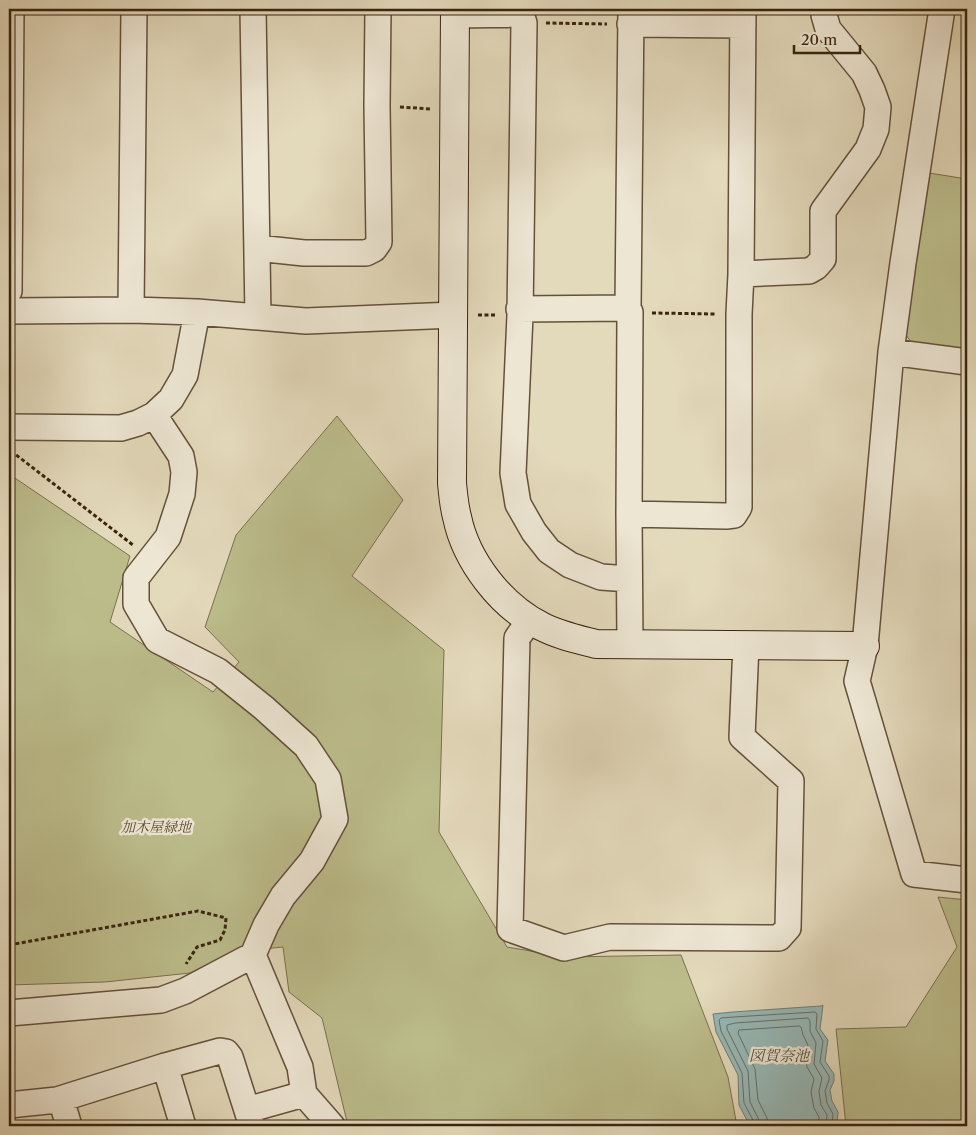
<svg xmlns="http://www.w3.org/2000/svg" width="976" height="1135" font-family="'Libre Caslon Text','Noto Serif JP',serif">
  <rect width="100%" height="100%" fill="#e3d9bb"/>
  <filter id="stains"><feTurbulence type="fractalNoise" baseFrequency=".004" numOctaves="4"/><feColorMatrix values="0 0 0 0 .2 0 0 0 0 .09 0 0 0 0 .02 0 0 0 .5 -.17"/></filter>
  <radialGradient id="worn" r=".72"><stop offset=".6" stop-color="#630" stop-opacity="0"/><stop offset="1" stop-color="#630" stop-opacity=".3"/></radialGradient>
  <path fill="#bcbc8b" stroke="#7b704e" d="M929,173L967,179V350L913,345L906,335Z
    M337,416L403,500L352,576L444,650L439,832L507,947L566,957L681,955L728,1077L737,1126H348L322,1018L289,992L283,947L233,952L190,973L105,982L9,985V474L130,556L110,622L213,692L239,662L205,627L236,535Z
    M938,897L967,900V1126H846L836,1029L906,1027L957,947Z"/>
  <path fill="#97b9b8" stroke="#727d75" d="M823,1005L820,1029L828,1040L825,1061L834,1074V1081L830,1090L832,1101L838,1112L837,1126H750L739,1105L738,1075L716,1032L713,1014L733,1012L821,1006Z"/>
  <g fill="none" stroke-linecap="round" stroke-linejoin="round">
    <path stroke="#686e64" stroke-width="1" d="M754,1126V1122L744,1103L742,1073L721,1031L719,1020L721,1018L734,1017L815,1012L817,1014L816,1029L823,1041L820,1062L829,1076V1080L825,1091L827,1103L833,1114L832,1126
      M761,1126L759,1120L750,1102L748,1071L727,1029V1025L735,1023L808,1018L810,1021V1031L816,1043L814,1064L822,1078L819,1091L821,1105L827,1115L826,1126
      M768,1126L767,1118L758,1100L755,1069L738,1033L739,1030L799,1026L801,1027L803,1035L808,1045L806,1059L807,1067L814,1079L811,1092L814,1108L819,1117L818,1126"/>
    <g stroke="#64513b" stroke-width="28">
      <path id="street" d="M253,9L258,317
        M521,9V14L524,23L520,315L513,473L518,504L534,532L549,551L570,565L601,577L629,579
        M942,9L903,263L891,352L865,646L857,681L914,874L967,880
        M455,15L521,14
        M630,24L743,25
        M257,248L304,253H366L374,249L379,242L377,106L378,9
        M741,274L809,271L816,267L823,259V211L868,149L876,129L878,107L872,90L864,73L828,29L824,15V9
        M9,291L11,9
        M519,309L628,308
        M131,310L134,9
        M9,311L131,310L197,312L306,321L454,315
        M891,352L967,362
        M154,415L181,456L184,472L182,494L168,537L136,578V604L157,640L218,671L264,708L306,746L328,779L335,819L312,861L283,896L266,925L253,955L300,1067L304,1094L332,1126
        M9,427L121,428L138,423L154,415L171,399L185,375L197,312
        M629,514L726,516L734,515L739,507V314L741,274L743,9
        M530,620L517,638L510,929L564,948L610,937L779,938L788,928L791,781L742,737L746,645
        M630,644L629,514L630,312L628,308L631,9
        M9,1013L161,1000L185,991L253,955
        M165,1066L183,1126
        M61,1099L69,1126
        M9,1105L57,1100L165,1066L220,1051L226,1052L230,1057L252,1126
        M247,1110L304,1094"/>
    </g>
    <g stroke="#3a2410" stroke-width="30">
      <path id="secondary" d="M455,9L452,483C453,494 454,506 457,517C466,561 501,606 541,626C558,635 577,639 596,644L865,646"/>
    </g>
    <path stroke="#3a2410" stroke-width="3" stroke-dasharray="4 2.5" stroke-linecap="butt" d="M546,23L607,24
      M400,107L431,109
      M652,313L715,314
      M478,315H497
      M11,451L133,545
      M9,945L198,911L226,918L225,930L220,940L197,947L186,964"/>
    <use href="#street" stroke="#ede6d3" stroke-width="25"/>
    <use href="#secondary" stroke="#ede6d3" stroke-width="28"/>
  </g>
  <g text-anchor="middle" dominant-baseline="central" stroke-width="5" stroke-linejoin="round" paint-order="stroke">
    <g font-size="14" font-style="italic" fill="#5a4a2f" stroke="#ede6d3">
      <text x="156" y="827">加木屋緑地</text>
    </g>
    <g font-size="15" font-style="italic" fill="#51493a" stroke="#ede6d3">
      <text x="779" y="1055">図賀奈池</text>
    </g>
  </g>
  <rect width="976" height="1135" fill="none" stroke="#e3d9bb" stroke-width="30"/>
  <rect x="10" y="10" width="956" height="1115" fill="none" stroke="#3a2410" stroke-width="2.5"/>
  <rect x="15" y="15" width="946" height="1105" fill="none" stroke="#3a2410"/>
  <path d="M794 45v8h66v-8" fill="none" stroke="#3a2410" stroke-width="2.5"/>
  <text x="801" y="45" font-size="15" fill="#3a2410" stroke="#ede6d3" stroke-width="4" paint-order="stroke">20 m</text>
  <rect width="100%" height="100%" filter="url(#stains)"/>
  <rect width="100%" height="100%" fill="url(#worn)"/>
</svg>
